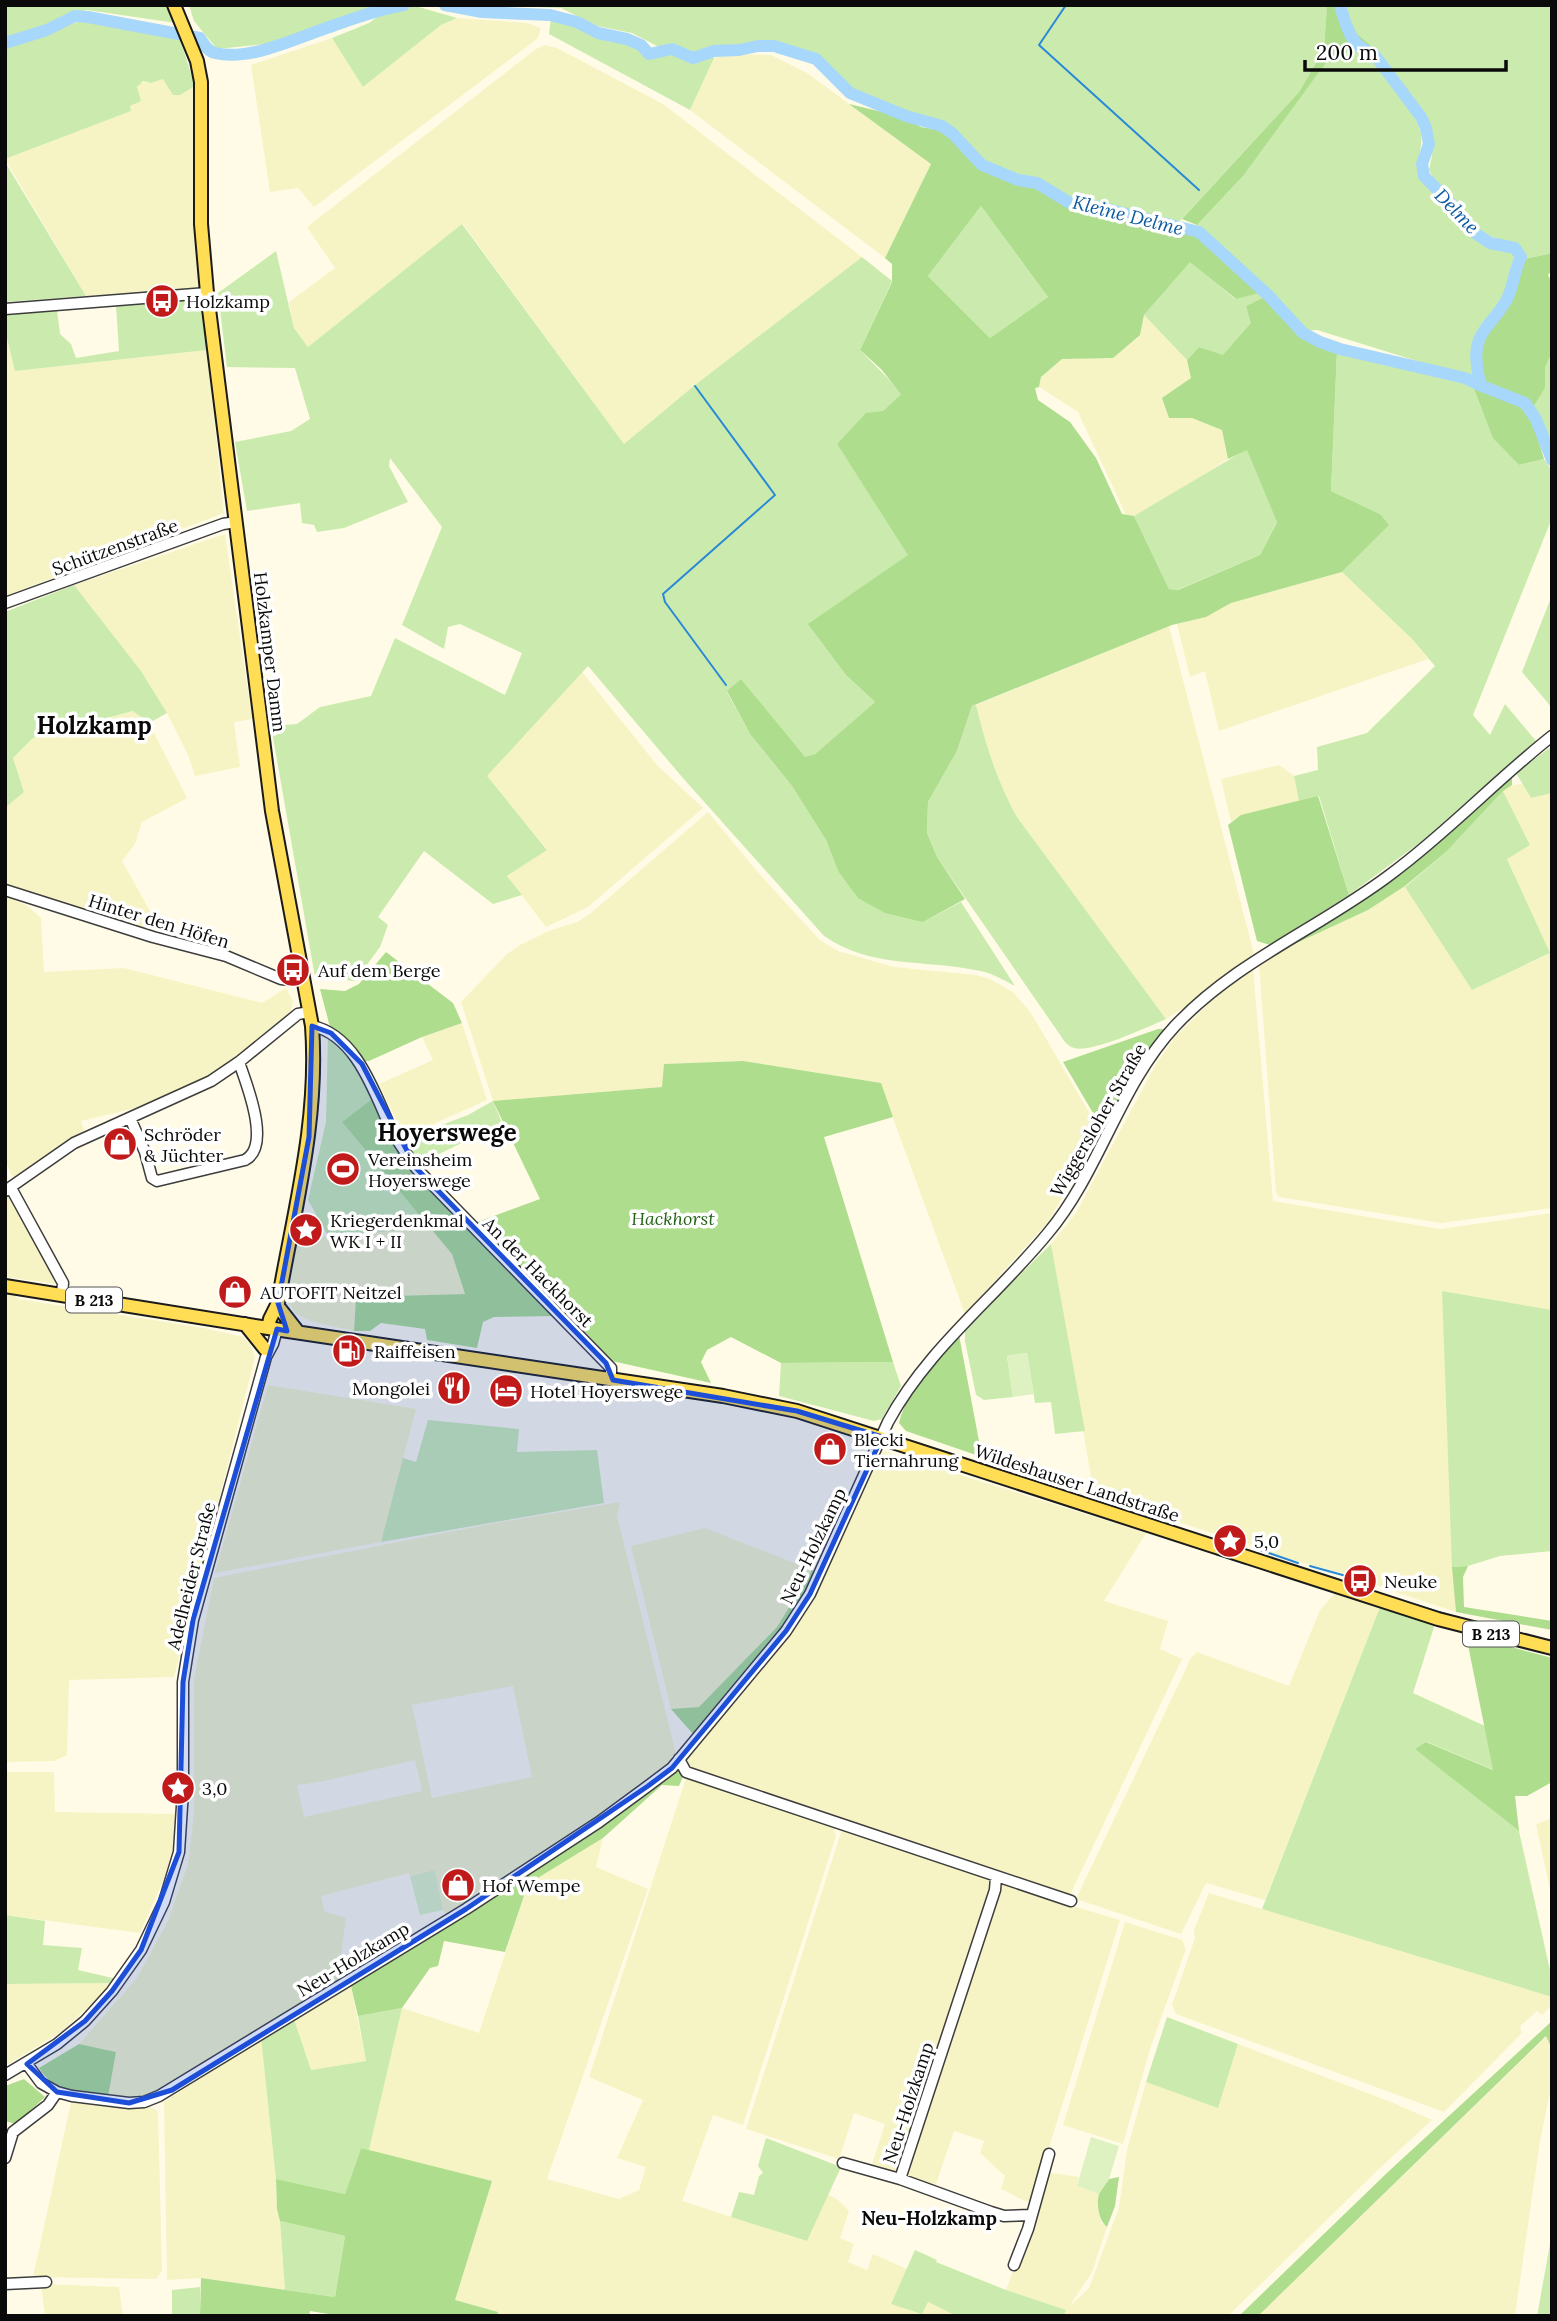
<svg xmlns="http://www.w3.org/2000/svg" width="1557" height="2321" font-family="Lora,serif">
  <rect width="100%" height="100%" fill="#fffbe6"/>
  <path fill="#f6f4c5" fill-rule="evenodd" d="M457,18L527,23L541,28L538,38L314,207L298,188L270,192L251,65L332,38L363,87L441,25Z
    M545,45L557,48L663,104L862,257L695,385L624,444L463,224L308,347L294,328L289,302L335,268L307,227L536,49Z
    M734,54L771,55L807,73L931,164L885,258L690,110L714,58Z
    M163,79L180,95L195,86L201,289L86,296L5,159L131,111L129,106L140,82L151,83Z
    M1144,315L1187,360L1192,378L1162,398L1192,418L1222,430L1228,459L1163,501L1134,516L1126,515L1078,412L1039,387L1041,377L1062,359L1080,358L1140,335Z
    M5,330L16,371L207,350L224,513L5,596Z
    M225,534L252,719L234,722L240,767L195,776L188,755L167,713L141,671L74,585Z
    M1342,572L1412,639L1428,659L1219,731L1205,671L1190,677L1177,624L1206,617L1231,603Z
    M1169,626L1254,954L1209,987L1196,1000L1166,1019L1017,817L999,783L987,750L976,705Z
    M582,672L657,765L703,808L588,907L546,927L507,876L547,849L486,776Z
    M134,711L149,723L187,798L142,822L135,844L122,861L155,920L151,935L5,883V808L24,792L13,758L33,738Z
    M1279,765L1294,776L1299,801L1242,815L1231,822L1221,779Z
    M1523,784L1531,798L1552,793V1208L1441,1223L1279,1197L1276,1193L1259,964L1273,954L1368,910L1405,886L1472,990L1549,954L1507,858L1530,845L1503,791L1512,785Z
    M708,812L755,869L804,923L820,940L838,951L894,967L976,975L990,979L1013,992L1031,1013L1096,1124V1133L1082,1165L1047,1223L965,1314L880,1083L743,1061L664,1064L663,1087L493,1101L461,1002L506,955L520,945L549,931L577,922L591,913Z
    M5,896L26,905L41,918L44,972L124,968L262,1003L286,988L293,1001L291,1011L225,1068L174,1095L140,1107L81,1121L85,1134L14,1180L5,1160Z
    M1253,968L1273,1201L1440,1229L1552,1213V1310L1442,1291L1456,1612L1383,1588L1364,1579L1299,1562L1094,1494L1051,1244L1076,1213L1156,1064L1175,1037L1216,996Z
    M462,1023L487,1100L429,1126L403,1134L379,1084L433,1060L422,1037Z
    M8,1192L58,1284L5,1277V1194Z
    M431,1228L452,1254L465,1294L356,1297L354,1331L310,1321L295,1313L290,1304L288,1294L297,1242L328,1236Z
    M5,1293L13,1294L18,1299L204,1328L243,1337L250,1344L255,1357L174,1677L69,1680L67,1755L54,1761L5,1762Z
    M268,1385L416,1409L381,1542L215,1573Z
    M883,1451L1146,1533L1104,1601L1168,1621L1160,1649L1182,1659L1069,1897L697,1772L686,1765L692,1749L788,1638L811,1603Z
    M620,1502L617,1516L677,1758L618,1803L446,1915L443,1910L435,1870L410,1876L409,1873L321,1896L324,1911L346,1918L338,1981L174,2082L145,2097H108L116,2052L79,2044L137,1978L168,1921L188,1864L194,1813V1679L214,1578L490,1524ZM513,1686L532,1777L432,1798L412,1705ZM415,1760L422,1791L304,1817L297,1785L320,1782Z
    M705,1528L812,1570L777,1627L699,1707L671,1709L631,1546Z
    M1335,1593L1380,1607L1265,1900L1206,1883L1181,1934L1076,1899L1191,1658L1197,1652L1289,1686L1320,1610Z
    M5,1772H54L55,1812L177,1814L175,1844L163,1881L140,1933L5,1915Z
    M686,1778L833,1826L836,1836L743,2125L713,2115L682,2201L806,2241L828,2194L838,2200L849,2211L840,2238L854,2244L848,2262L867,2270L873,2254L907,2269L891,2304L927,2302L956,2316H497L498,2312L454,2300L369,2150L402,2008L479,2033L528,1884L603,1838L596,1867L648,1889L547,2179L619,2199L639,2190L646,2167L617,2158L643,2100L589,2077Z
    M1552,1818V1899L1536,1824Z
    M842,1829L985,1877L991,1882L992,1889L898,2174L871,2167L885,2124L854,2113L839,2159L746,2129Z
    M1002,1885L1120,1920L1032,2202L1025,2201L1001,2189L1005,2176L980,2153L984,2141L954,2131L935,2187L906,2175Z
    M1209,1893L1552,1997V2005L1542,2015L1537,2011L1520,2026L1522,2033L1444,2112L1176,2014L1172,2005L1195,1938L1194,1930Z
    M1125,1922L1182,1940L1186,1949L1151,2046L1123,2144L1063,2125Z
    M350,1982L366,2061L311,2070L294,2019Z
    M114,1983L61,2032L5,2066V1984Z
    M1547,2036L1552,2049V2083L1540,2141L1515,2316H1258Z
    M261,2038L276,2179L277,2209L280,2221L285,2290L201,2278L167,2280L164,2102Z
    M1238,2044L1391,2102L1432,2120L1380,2168L1228,2316H1064L1066,2310L1006,2290L1029,2229L1046,2172L1079,2177L1077,2186L1099,2194L1098,2207L1102,2224L1107,2227L1092,2272L1069,2307L1089,2288L1119,2207L1127,2150L1146,2082L1218,2107Z
    M71,2102L148,2106L158,2111L162,2271L156,2279L33,2277Z
    M41,2284L119,2287L123,2316H45Z"/>
  <path fill="#cbebae" d="M5,5H167L176,23L87,10L67,15L45,27L5,39Z
    M189,5H376L284,42L217,49L194,21Z
    M401,5H412L457,18L441,25L363,87L332,38L369,23L388,9Z
    M487,5H1327V7L1324,49L1299,92L1178,223L1101,202L1072,200L1039,179L1018,176L985,162L954,130L936,121L891,107L852,89L817,56L774,42L713,46L692,54L672,45L659,47L632,33L597,26L561,8Z
    M1344,5H1552V253L1525,259L1514,244L1486,235L1468,221L1454,201L1439,188L1429,170L1432,155L1428,123L1378,55L1357,34Z
    M551,18L571,24L610,42L629,43L648,57L667,54L694,61L705,55L714,58L690,110L549,34Z
    M87,19L179,36L195,86L180,95H173L163,79L151,83L143,81L137,87L141,101L130,106L131,111L5,159V46Z
    M1355,50C1364,55 1375,60 1382,68C1391,77 1419,121 1421,133C1423,145 1417,159 1419,170C1422,183 1470,237 1482,244C1491,248 1504,249 1514,251L1517,257C1510,270 1512,285 1504,299C1495,314 1477,327 1473,345C1471,355 1474,369 1475,379L1317,330L1306,331L1287,307L1197,225L1244,175L1330,56Z
    M5,162L86,296L5,302Z
    M981,206L1048,297L990,338L928,276Z
    M462,224L624,444L695,385L862,257L892,281L860,350L902,393L883,411L837,444L909,555L847,676L875,702L815,754L805,758L741,679L727,692L750,734L792,786L826,840L838,871L923,922L961,902L1015,986C1002,979 990,972 975,970C921,959 873,969 824,936L682,777L588,666L487,776L547,850L507,876L522,895L493,904L424,851L378,917L388,925L380,947L355,981L315,977L271,726L297,724L320,707L371,696L395,638L505,695L522,653L460,624L448,627L444,649L402,625L442,527L390,458L389,466L408,502L344,528L317,532L314,525L302,523L300,503L247,511L235,442L291,431L310,419L295,368L227,367L218,293L276,251L294,328L308,347Z
    M1190,261L1235,299L1260,293L1264,297L1246,306L1252,323L1223,356L1199,347L1187,360L1144,315Z
    M199,299L207,350L15,371L5,330V312L57,310L60,334L71,344L76,358L119,351L116,306Z
    M1337,350L1473,386L1494,438L1519,465L1544,459L1552,471V518L1473,715L1490,735L1505,704L1536,741L1422,841L1349,895L1319,796L1299,801L1294,776L1318,770L1317,747L1367,733L1435,666L1412,639L1342,572L1388,525L1380,514L1331,491Z
    M1552,352V449L1534,406L1545,388V368Z
    M1247,449L1277,521L1260,555L1177,590L1169,589L1134,516Z
    M74,585L141,671L167,713L149,723L133,711L33,738L13,758L24,792L5,808V612Z
    M1552,595V708L1522,672Z
    M976,705C986,746 996,779 1017,817L1166,1019C1148,1027 1092,1053 1074,1048C1070,1047 1068,1045 1065,1042L937,857L927,833L928,802L957,751L972,706Z
    M1552,746V793L1531,798L1516,773Z
    M1503,791L1530,845L1507,859L1550,953L1472,990L1405,887L1446,852Z
    M328,1035L360,1066L373,1098L342,1122L431,1228L328,1236L308,1200L326,1122Z
    M493,1101L502,1123L417,1165L405,1139L468,1115Z
    M1051,1244L1085,1431L1055,1434L1051,1402L1035,1403L1027,1353L1007,1356L1013,1397L984,1400L976,1395L965,1341V1329Z
    M1442,1291L1552,1310V1551L1500,1556L1468,1566L1452,1567Z
    M893,1362L901,1386L882,1419L874,1421L779,1396L781,1363Z
    M428,1420L519,1429L517,1452L597,1450L604,1503L381,1542L403,1458L416,1462Z
    M1380,1607L1435,1624L1413,1693L1485,1726L1494,1770L1427,1742L1416,1749L1519,1831L1550,1970L1552,1997L1262,1909Z
    M5,1915L45,1921L43,1945L82,1948L78,1970L117,1979L114,1983L5,1984Z
    M402,2008L369,2150L361,2148L345,2194L276,2179L261,2038L294,2019L311,2070L366,2061L358,2016Z
    M1167,2017L1238,2044L1218,2108L1146,2082Z
    M766,2138L841,2167L807,2241L731,2217L739,2192L754,2195L759,2176L763,2173L758,2166Z
    M280,2221L345,2236L335,2297L285,2290Z
    M1552,2233V2316H1537Z
    M915,2250L937,2260L936,2262L1006,2290L1066,2310L1064,2316H956L928,2302L922,2314L891,2304Z
    M200,2287V2316H172V2290Z"/>
  <path fill="#addd8d" fill-rule="evenodd" d="M1327,5H1344L1357,34L1370,45L1330,57L1244,175L1197,225L1182,219L1299,92L1324,49Z
    M849,104L899,116L921,127L944,131L981,168L1016,184L1034,186L1073,210L1082,209L1197,235L1260,293L1236,299L1190,262L1144,315L1140,335L1113,358L1062,359L1041,377L1039,387L1035,388L1038,400L1070,422L1096,458L1122,514L1134,516L1169,589L1178,590L1260,555L1277,522L1247,450L1228,459L1222,430L1192,418H1169L1162,398L1191,378L1187,360L1199,347L1223,355L1251,323L1246,306L1264,297C1291,324 1301,335 1337,350L1331,491L1380,514L1389,525L1342,572L1231,603L1206,617L1172,625L972,706L957,751L928,802L927,833L937,857L965,899L923,922L885,913L858,898L838,871L826,840L792,786L750,734L727,691L741,679L805,757L815,754L875,702L847,676L808,624L908,555L837,444L866,413L883,411L901,394L881,369L860,350L892,282V264L885,258L931,164ZM981,206L1048,297L990,338L928,276Z
    M1552,253V270L1548,275L1552,283V352L1545,368V388L1534,406L1481,380L1476,356L1479,341L1508,303L1517,267L1525,259Z
    M1473,386C1526,407 1528,403 1544,459L1519,465L1493,438Z
    M1512,777V785L1503,791L1446,852L1405,886L1368,910L1273,954L1395,877Z
    M1318,796L1349,895L1270,945L1257,941L1228,825L1241,815Z
    M386,952L453,1003L462,1023L422,1037L369,1061H363L330,1027L320,989L345,991L359,984Z
    M1158,1029H1167L1152,1047L1103,1130L1063,1062Z
    M743,1061L881,1083L893,1117L824,1137L893,1362L781,1363L731,1337L707,1350L701,1362L711,1383L612,1361L578,1324L475,1223L540,1199L493,1101L662,1087L664,1064Z
    M373,1098L393,1139L556,1316L494,1317L483,1322L477,1348L427,1340L425,1329L381,1323L370,1331H354L356,1297L465,1294L452,1254L342,1122Z
    M959,1335L982,1457L906,1431L899,1423C908,1388 934,1361 959,1335Z
    M1468,1566L1463,1577L1464,1607L1552,1621V1630L1456,1612L1452,1567Z
    M812,1570L815,1573L778,1635L693,1734L671,1709L699,1707L777,1627Z
    M1466,1635L1552,1658V1782L1527,1796H1515L1519,1831L1415,1749L1426,1742L1493,1770Z
    M677,1766L684,1774L679,1786L662,1785L603,1838L528,1884L505,1952L444,1941L438,1966L430,1968L402,2008L358,2016L350,1982Z
    M1552,2021V2049L1546,2036L1258,2316H1239L1389,2171Z
    M79,2044L116,2052L108,2097C81,2092 55,2094 39,2068Z
    M24,2079L45,2097L16,2124L5,2121V2086Z
    M361,2148L492,2181L455,2300L498,2312L497,2316H341L310,2311L309,2316H200L201,2278L335,2297L345,2236L280,2221L277,2209L276,2179L345,2194Z
    M1119,2177L1115,2206L1107,2227C1099,2221 1096,2204 1099,2194C1101,2189 1106,2184 1109,2179Z"/>
  <path fill="#def2c1" d="M1027,1353L1034,1394L1013,1397L1007,1356Z
    M435,1870L443,1910L420,1915L410,1876Z
    M1091,2137L1119,2146L1109,2179L1099,2194L1077,2186Z"/>
  <g fill="none" stroke-linecap="round" stroke-linejoin="round">
    <path stroke="#2989d6" stroke-width="2" d="M1066,5L1039,45L1199,190
      M695,386L775,495L663,594L665,602L726,685
      M886,1447L975,1475
      M1095,1514L1104,1517
      M1113,1520L1205,1550
      M1260,1550L1298,1563
      M1216,1554L1246,1564
      M1310,1566L1357,1579
      M1416,1605L1458,1618"/>
    <path stroke="#a7d7fa" stroke-width="12" d="M445,5L482,12L550,15L577,22L598,33L627,39L641,45L649,54L672,49L693,58L714,51L739,50L758,46H774L816,59L850,93L906,116L942,126L952,133L982,165L1018,180L1037,183L1070,203L1099,207L1199,232L1269,296L1303,333L1320,342L1340,349L1465,378L1482,386
      M1340,5C1347,28 1350,46 1374,54L1421,117L1426,128L1429,144L1422,164L1424,176L1456,209L1464,223L1475,233L1490,243L1515,248L1521,257C1514,270 1514,285 1507,299C1493,325 1472,332 1477,365C1478,374 1478,378 1482,386L1525,403L1536,419L1552,460
      M5,43L47,30L75,16L88,17L200,38C204,44 207,51 215,53C248,61 290,41 321,30C347,21 377,9 404,5"/>
    <g stroke="#3d3d3d" stroke-width="13">
      <path id="minor" d="M5,309L207,293
        M5,603L223,524L236,522
        M5,890L153,937L226,956L281,979L304,981
        M312,1026C357,1035 375,1095 392,1131C399,1144 408,1156 416,1168L606,1363L611,1368V1380
        M130,1118L145,1152L152,1178L157,1181L245,1160C272,1146 246,1083 239,1062
        M11,1188L63,1283L62,1294
        M5,1191L74,1143L211,1081L239,1062L298,1014L310,1012
        M679,1759L686,1772L1071,1901
        M27,2064L41,2083L57,2092L72,2096L129,2103L144,2102L159,2096L466,1909L599,1822L648,1786L672,1768L786,1631L810,1594L888,1422C928,1348 995,1298 1048,1233C1100,1171 1119,1086 1175,1026C1237,960 1320,928 1391,874C1448,832 1496,780 1552,736
        M5,2075L57,2044L85,2021L112,1991L141,1950L164,1902L179,1852L183,1791V1682L193,1620L266,1357L273,1344L277,1329
        M5,2158L13,2132L48,2105L57,2092
        M843,2163L900,2179L991,2212L1004,2216L1031,2215
        M900,2179L995,1890L996,1877
        M1014,2265L1028,2229L1049,2154
        M5,2284L46,2282"/>
    </g>
    <g stroke="#1b1b1b" stroke-width="16">
      <path id="major" d="M174,5L197,61L201,82V224L207,293L272,811L312,1026C319,1121 294,1210 278,1303L270,1319L268,1328
        M5,1286L268,1328L723,1396L797,1411L1438,1619L1552,1648
        M280,1309L298,1332
        M245,1324L265,1349"/>
    </g>
    <use href="#minor" stroke="#fff" stroke-width="10"/>
    <use href="#major" stroke="#ffde56" stroke-width="12"/>
  </g>
  <path fill="#1d4ed8" fill-opacity="0.2" stroke="#1d4ed8" stroke-width="5" stroke-linejoin="round" d="M312,1026L331,1033L362,1064L416,1168L606,1363L613,1380L797,1411L882,1437L810,1594L786,1631L672,1768L648,1786L466,1909L172,2090L129,2103L57,2092L27,2064L85,2021L112,1991L141,1950L179,1852L183,1682L193,1620L277,1329L287,1331L278,1303L309,1137Z"/>
  <defs>
    <g id="bus-disc" transform="scale(1.75)"><circle r="9.5" fill="#c11a1b" stroke="#fff"/><path d="M-5-6H5V4H4V6H2V4H-2V6H-4V4H-5ZM-3.5-4V0h7V-4ZM-3.5 1.2v1.5H-2V1.2ZM2 1.2v1.5H3.5V1.2Z" fill="#fff"/></g>
    <g id="shop-disc" transform="scale(1.75)"><circle r="9.5" fill="#c11a1b" stroke="#fff"/><path d="M-5-2.5h2.3a2.7 3.5 0 0 1 5.4 0H5L5.5 6h-11ZM-1.5-2.5h3a1.5 2.3 0 0 0-3 0Z" fill="#fff"/></g>
    <g id="stadium-disc" transform="scale(1.75)"><circle r="9.5" fill="#c11a1b" stroke="#fff"/><path d="M0-5a6.5 5 0 1 0 0 10a6.5 5 0 1 0 0-10ZM-3.5-1.8h7v3.6h-7Z" fill="#fff"/></g>
    <g id="sight-disc" transform="scale(1.75)"><circle r="9.5" fill="#c11a1b" stroke="#fff"/><path d="M0-6L1.8-2.2L6-1.7L2.9 1.2L3.7 5.4L0 3.3L-3.7 5.4L-2.9 1.2L-6-1.7L-1.8-2.2Z" fill="#fff"/></g>
    <g id="fuel-disc" transform="scale(1.75)"><circle r="9.5" fill="#c11a1b" stroke="#fff"/><path d="M-5.5-6h7V0h2V4h1.3V-2.5L3-4.5l.8-.8L6-3V5H2.5V1h-1V6h-7ZM-4.2-4.7v3.2H.2V-4.7Z" fill="#fff"/></g>
    <g id="restaurant-disc" transform="scale(1.75)"><circle r="9.5" fill="#c11a1b" stroke="#fff"/><path d="M-5-6h1v4h1v-4h1v4h1v-4h1v5L-1.5 .5V6h-2V.5L-5-1ZM5-6V6H3V1.5H1.5Q1.5-4 5-6Z" fill="#fff"/></g>
    <g id="hotel-disc" transform="scale(1.75)"><circle r="9.5" fill="#c11a1b" stroke="#fff"/><path d="M-6-4.5h1.5V1H6V5H4.5V3h-9V5H-6ZM-4 0a1.8 1.8 0 1 1 3.6 0ZM.5 0V-2.5h3Q6-2.5 6 0Z" fill="#fff"/></g>
  </defs>
  <g fill-rule="evenodd">
    <use href="#bus-disc" x="162" y="301"/>
    <use href="#bus-disc" x="293" y="970"/>
    <use href="#shop-disc" x="120" y="1144"/>
    <use href="#stadium-disc" x="343" y="1169"/>
    <use href="#sight-disc" x="306" y="1230"/>
    <use href="#shop-disc" x="235" y="1292"/>
    <use href="#fuel-disc" x="349" y="1351"/>
    <use href="#restaurant-disc" x="454" y="1388"/>
    <use href="#hotel-disc" x="506" y="1391"/>
    <use href="#shop-disc" x="830" y="1449"/>
    <use href="#sight-disc" x="1230" y="1541"/>
    <use href="#bus-disc" x="1360" y="1581"/>
    <use href="#sight-disc" x="178" y="1788"/>
    <use href="#shop-disc" x="458" y="1885"/>
  </g>
  <g text-anchor="middle" dominant-baseline="central" stroke-width="7" stroke-linejoin="round" paint-order="stroke">
    <g fill="#fff" stroke="#545454" stroke-width="2">
      <rect x="66" y="1287.5" width="56" height="25" rx="5"/>
      <rect x="1463" y="1621.5" width="56" height="25" rx="5"/>
    </g>
    <g font-size="16" font-weight="bold" fill="#0a0a0a">
      <text x="94" y="1300">B 213</text>
      <text x="1491" y="1634">B 213</text>
    </g>
    <g font-size="18" fill="#0a0a0a" stroke="#fff" text-anchor="start">
      <text x="186" y="301">Holzkamp</text>
      <text x="318" y="970">Auf dem Berge</text>
      <text x="144" y="1134">Schröder<tspan x="144" dy="21">&amp; Jüchter</tspan></text>
      <text x="368" y="1159">Vereinsheim<tspan x="368" dy="21">Hoyerswege</tspan></text>
      <text x="330" y="1220">Kriegerdenkmal<tspan x="330" dy="21">WK I + II</tspan></text>
      <text x="260" y="1292">AUTOFIT Neitzel</text>
      <text x="374" y="1351">Raiffeisen</text>
      <text x="430" y="1388" text-anchor="end">Mongolei</text>
      <text x="530" y="1391">Hotel Hoyerswege</text>
      <text x="854" y="1439">Blecki<tspan x="854" dy="21">Tiernahrung</tspan></text>
      <text x="1254" y="1541">5,0</text>
      <text x="1384" y="1581">Neuke</text>
      <text x="202" y="1788">3,0</text>
      <text x="482" y="1885">Hof Wempe</text>
    </g>
    <g font-size="18" fill="#0a0a0a" stroke="#fff">
      <text transform="translate(115 547) rotate(-20)">Schützenstraße</text>
      <text transform="translate(270 652) rotate(83)">Holzkamper Damm</text>
      <text transform="translate(159 921) rotate(17)">Hinter den Höfen</text>
      <text transform="translate(1098 1120) rotate(-60)">Wiggersloher Straße</text>
      <text transform="translate(538 1272) rotate(45)">An der Hackhorst</text>
      <text transform="translate(1077 1483) rotate(18)">Wildeshauser Landstraße</text>
      <text transform="translate(813 1546) rotate(-64)">Neu-Holzkamp</text>
      <text transform="translate(191 1576) rotate(-76)">Adelheider Straße</text>
      <text transform="translate(353 1959) rotate(-31)">Neu-Holzkamp</text>
      <text transform="translate(908 2103) rotate(-72)">Neu-Holzkamp</text>
    </g>
    <g font-size="18" font-style="italic" fill="#246417" stroke="#fff">
      <text x="673" y="1218">Hackhorst</text>
    </g>
    <g font-size="19" font-style="italic" fill="#0d5aa1" stroke="#fff">
      <text transform="translate(1457 211) rotate(46)">Delme</text>
      <text transform="translate(1128 215) rotate(14)">Kleine Delme</text>
    </g>
    <g font-size="19" font-weight="bold" fill="#0a0a0a" stroke="#fff">
      <text x="929" y="2218">Neu-Holzkamp</text>
    </g>
    <g font-size="24" font-weight="bold" fill="#0a0a0a" stroke="#fff">
      <text x="94" y="725">Holzkamp</text>
      <text x="447" y="1132">Hoyerswege</text>
    </g>
  </g>
  <rect width="1557" height="2321" fill="none" stroke="#0a0a0a" stroke-width="14"/>
  <path d="M1305 60v10h201v-10" fill="none" stroke="#0a0a0a" stroke-width="3.5"/>
  <text x="1316" y="60" font-size="21" fill="#0a0a0a" stroke="#ffffff" stroke-width="5" paint-order="stroke">200 m</text>
</svg>
